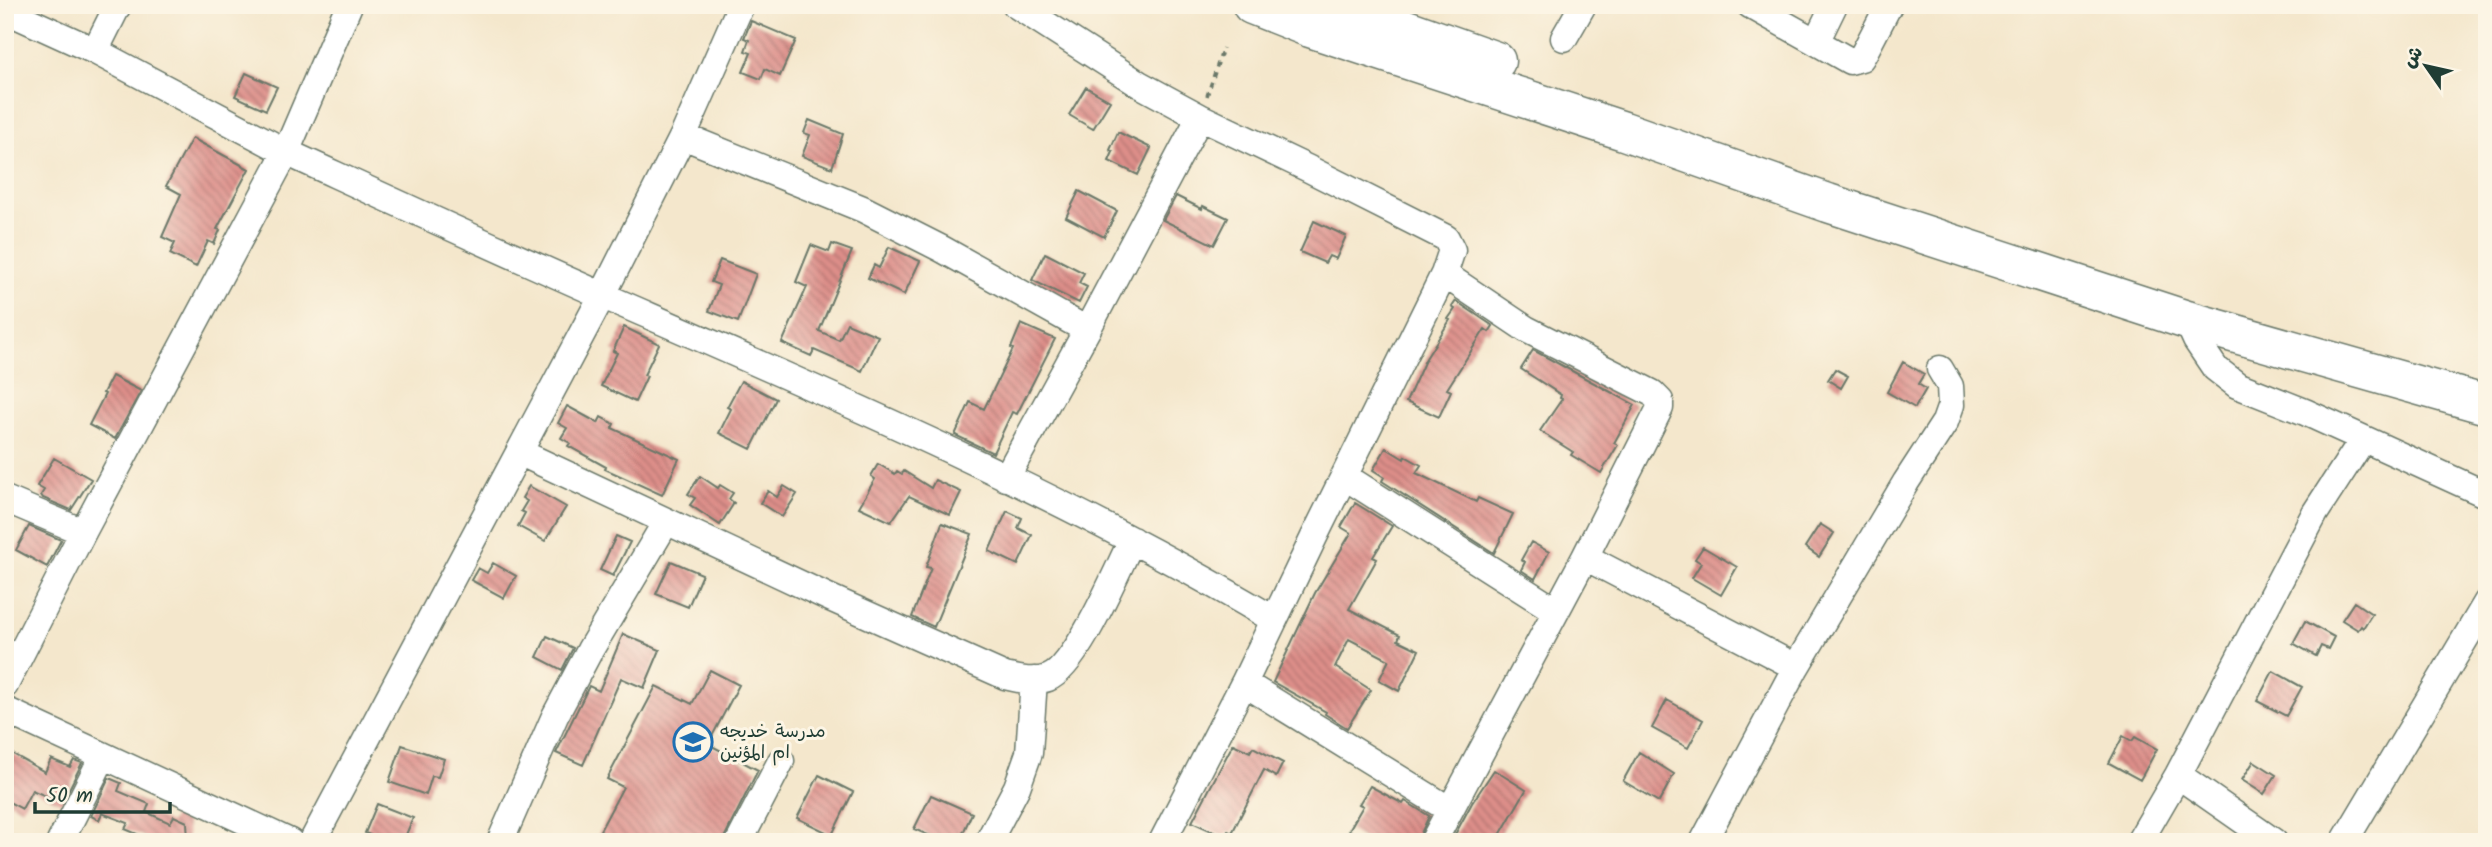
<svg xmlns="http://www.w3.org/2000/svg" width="2492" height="847" font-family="Kalam,'Playpen Sans Arabic',sans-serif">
  <defs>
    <pattern id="building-back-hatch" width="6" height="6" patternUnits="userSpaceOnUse" patternTransform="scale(1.75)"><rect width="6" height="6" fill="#dd8e89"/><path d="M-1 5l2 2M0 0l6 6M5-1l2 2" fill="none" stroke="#b37571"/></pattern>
  </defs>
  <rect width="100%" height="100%" fill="#fcf5e5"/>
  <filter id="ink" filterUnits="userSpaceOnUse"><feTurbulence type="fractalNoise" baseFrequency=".0143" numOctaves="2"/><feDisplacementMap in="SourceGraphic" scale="14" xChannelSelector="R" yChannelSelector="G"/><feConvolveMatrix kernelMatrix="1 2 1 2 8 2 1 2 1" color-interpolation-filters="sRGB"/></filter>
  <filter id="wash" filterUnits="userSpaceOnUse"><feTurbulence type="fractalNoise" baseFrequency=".00686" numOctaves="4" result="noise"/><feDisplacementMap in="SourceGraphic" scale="28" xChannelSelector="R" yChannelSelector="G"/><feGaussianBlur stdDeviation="1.57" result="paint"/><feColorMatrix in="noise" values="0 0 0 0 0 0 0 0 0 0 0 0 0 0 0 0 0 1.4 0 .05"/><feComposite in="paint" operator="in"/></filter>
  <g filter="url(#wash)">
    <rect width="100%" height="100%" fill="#f4e7cc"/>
    <g id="blocks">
      <path fill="url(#building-back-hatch)" d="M751,21L796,40L780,76L765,69L761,79L743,72L751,53L745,51L749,40L744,38Z
        M246,73L277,87L266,110L235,96Z
        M1086,87L1110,101L1093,129L1069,115Z
        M809,120L843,134L832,168L802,156L810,135L804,133Z
        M1118,132L1151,148L1138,175L1109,161L1113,152L1110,150Z
        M192,138L249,169L217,229L220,230L214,244L208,241L196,267L170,254L175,243L162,237L181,194L166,186Z
        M1079,191L1117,211L1104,237L1066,217Z
        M1176,196L1202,209L1203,206L1228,218L1214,245L1163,220Z
        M1314,221L1346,236L1336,259L1329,256L1325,263L1300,252Z
        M832,244L852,251L819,331L839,340L847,323L878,336L862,371L814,350L811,356L782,343L807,287L796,282L811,245L829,252Z
        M889,247L920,261L904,295L868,278L874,265L879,268Z
        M1045,253L1084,273L1079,283L1087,287L1079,303L1032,280Z
        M720,260L756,274L738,322L709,311L719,285L711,282Z
        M1456,301L1493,326L1489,332L1485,329L1447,389L1451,391L1439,417L1406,402L1425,360L1450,320L1448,319L1455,309L1452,307Z
        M1021,324L1055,339L1017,414L1012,412L993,453L955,435L970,402L984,409L1013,349L1011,348Z
        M624,327L659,344L644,375L647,376L635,402L601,386L617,353L613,351Z
        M1533,350L1635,405L1614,443L1618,445L1601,473L1571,455L1573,452L1540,431L1562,399L1560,398L1561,395L1521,369Z
        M1903,362L1924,374L1918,384L1926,389L1915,408L1887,392Z
        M1835,369L1848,376L1841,388L1828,380Z
        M112,376L141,391L115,439L89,425L105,394L103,393Z
        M741,381L776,399L751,449L719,433L731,409L727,407Z
        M567,406L598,423L601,417L614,424L612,428L679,459L662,495L605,469L606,467L568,446L570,443L561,438L567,428L558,423Z
        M1386,448L1404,459L1405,456L1421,465L1416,473L1476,502L1478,498L1513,514L1494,553L1382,481L1384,477L1373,470Z
        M54,458L91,479L71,510L43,498L41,495L44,490L37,486Z
        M878,464L895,474L897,471L902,474L904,471L931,488L935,480L961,492L950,515L909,496L891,522L859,507L875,479L871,476Z
        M700,476L718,488L720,485L733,493L729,499L734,503L720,525L690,505L695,498L688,494Z
        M529,486L566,507L545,541L518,526L525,513L521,511L527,501L522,498Z
        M784,486L797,494L782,517L760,503L768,491L777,497Z
        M1355,503L1392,526L1373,557L1377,559L1349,609L1400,635L1398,640L1419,650L1399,691L1379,680L1389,660L1349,639L1335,667L1371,690L1347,728L1325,714L1326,712L1273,682L1315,593L1351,533L1341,527Z
        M1007,511L1022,518L1018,528L1032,535L1018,565L989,551Z
        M942,523L972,534L934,627L912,617L931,568L926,567Z
        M1820,524L1834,533L1819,557L1805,547Z
        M29,526L61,540L47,567L16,550Z
        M616,536L630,542L613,576L600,570Z
        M1531,542L1549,552L1535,579L1521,570L1525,562L1521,560Z
        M1703,547L1737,567L1721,595L1692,578L1701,563L1695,559Z
        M671,561L702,574L688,607L656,594Z
        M493,563L516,576L504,598L471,580L478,568L487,573Z
        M2354,602L2372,614L2363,628L2361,626L2358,630L2342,620Z
        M2305,621L2334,637L2328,649L2321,646L2316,656L2293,643Z
        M623,634L660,650L644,688L621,678L583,765L556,753L589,686L599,691Z
        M547,636L573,648L562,670L537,657Z
        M710,670L739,685L708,744L758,770L722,842H594L623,787L607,779L656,686L692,704Z
        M2273,671L2302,687L2286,716L2257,701Z
        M1667,700L1703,720L1688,748L1652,728Z
        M2123,736L2132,741L2135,737L2157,749L2140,780L2109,763Z
        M1233,744L1250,752L1253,747L1283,763L1276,777L1264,770L1232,833L1228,831L1225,837L1192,822Z
        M402,745L444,759L438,777L432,776L426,795L389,782Z
        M1639,752L1674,774L1659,802L1623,781Z
        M11,753L45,772L51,759L70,767L74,760L82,763L62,803L32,790L22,809L5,800V765Z
        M2254,761L2276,775L2264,794L2242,780Z
        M1494,770L1526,790L1496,842H1451L1472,803Z
        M819,775L853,792L832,835L797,818Z
        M109,778L121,783L118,791L149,804L146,812L170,823L174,816L187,822L188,842H156L125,829L128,823L102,813L99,820L91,816Z
        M1370,786L1403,804L1405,801L1429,816L1417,842H1369L1349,830L1363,806L1359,804Z
        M931,795L972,813L959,842H944L914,829Z
        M377,804L413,818L403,842H387L365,833Z"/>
    </g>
  </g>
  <g filter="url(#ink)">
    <use href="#blocks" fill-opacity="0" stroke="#6a7869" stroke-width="2"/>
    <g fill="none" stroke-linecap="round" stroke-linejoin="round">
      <g stroke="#6a7869" stroke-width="29">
        <path id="minor" d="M349,5L286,152C393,201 499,250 606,297C833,396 1061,493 1273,619
          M1016,5L1139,84L1200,117L1307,168L1446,238L1452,250L1444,274L1314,537L1244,683L1162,842
          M1750,5L1850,61L1861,58L1864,53L1889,5
          M5,10L95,51L286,152L83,532L5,685
          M1564,38L1583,5
          M1816,42L1834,5
          M95,51L118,5
          M683,136L863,209L942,249L1087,330
          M2187,320L2196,340L2215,368L2237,385L2305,412L2487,495
          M519,452L828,597L1005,676C1018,679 1034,683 1048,678C1077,667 1117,570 1132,540
          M1344,476L1556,611
          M1006,478L1087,330L1200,117
          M5,499L83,532
          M1585,557L1796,667
          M1244,683L1450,810
          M5,710L290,842
          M2178,775L2274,842
          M60,842L103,756
          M312,842L602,296L683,136L741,5
          M500,842L555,716L590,650L666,522
          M739,842L781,761
          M988,842L1017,787L1029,753L1034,680
          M1433,842L1585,557L1660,408V401L1652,393L1526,329L1444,274
          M1703,842L1796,667L1906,482L1945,422L1951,405L1950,386L1940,369
          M2139,842L2178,775L2315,513L2363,439
          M2344,842L2487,602"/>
      </g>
      <g stroke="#6a7869" stroke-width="41">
        <path id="highway" d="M1252,5L1310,28L1624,131L1828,203L2187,320L2487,405
          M1339,5L1496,61"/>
      </g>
      <path stroke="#6a7869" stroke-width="3.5" stroke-dasharray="5 5" stroke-linecap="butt" d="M1207,96L1223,48"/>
      <use href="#minor" stroke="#fff" stroke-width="26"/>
      <use href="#highway" stroke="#fff" stroke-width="38"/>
    </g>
  </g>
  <defs>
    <g id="school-ring" transform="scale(2.0125)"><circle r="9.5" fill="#fcf5e5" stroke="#1f6fb2" stroke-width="1.5"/><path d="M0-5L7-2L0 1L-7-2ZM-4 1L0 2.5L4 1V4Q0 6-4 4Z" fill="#1f6fb2"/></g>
  </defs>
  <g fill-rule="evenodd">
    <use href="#school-ring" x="693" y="742"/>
  </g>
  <g text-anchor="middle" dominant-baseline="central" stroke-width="6" stroke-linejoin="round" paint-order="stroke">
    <g font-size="18" fill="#1f3d34" stroke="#fcf5e5" text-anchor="start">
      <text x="720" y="732">مدرسة خديجه<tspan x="720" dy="21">ام المؤنين</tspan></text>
    </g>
  </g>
  <rect width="2492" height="847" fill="none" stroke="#fcf5e5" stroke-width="28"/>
  <g transform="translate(2426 66) rotate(304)" stroke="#fcf5e5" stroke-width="5" paint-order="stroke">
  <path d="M0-5L12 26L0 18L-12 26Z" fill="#1f3d34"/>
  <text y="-10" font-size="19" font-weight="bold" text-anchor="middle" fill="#1f3d34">ش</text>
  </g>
  <path d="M35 802v10h135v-10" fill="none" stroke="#1f3d34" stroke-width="3.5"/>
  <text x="46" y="802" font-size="21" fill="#1f3d34" stroke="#fcf5e5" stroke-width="5" paint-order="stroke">50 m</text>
</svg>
